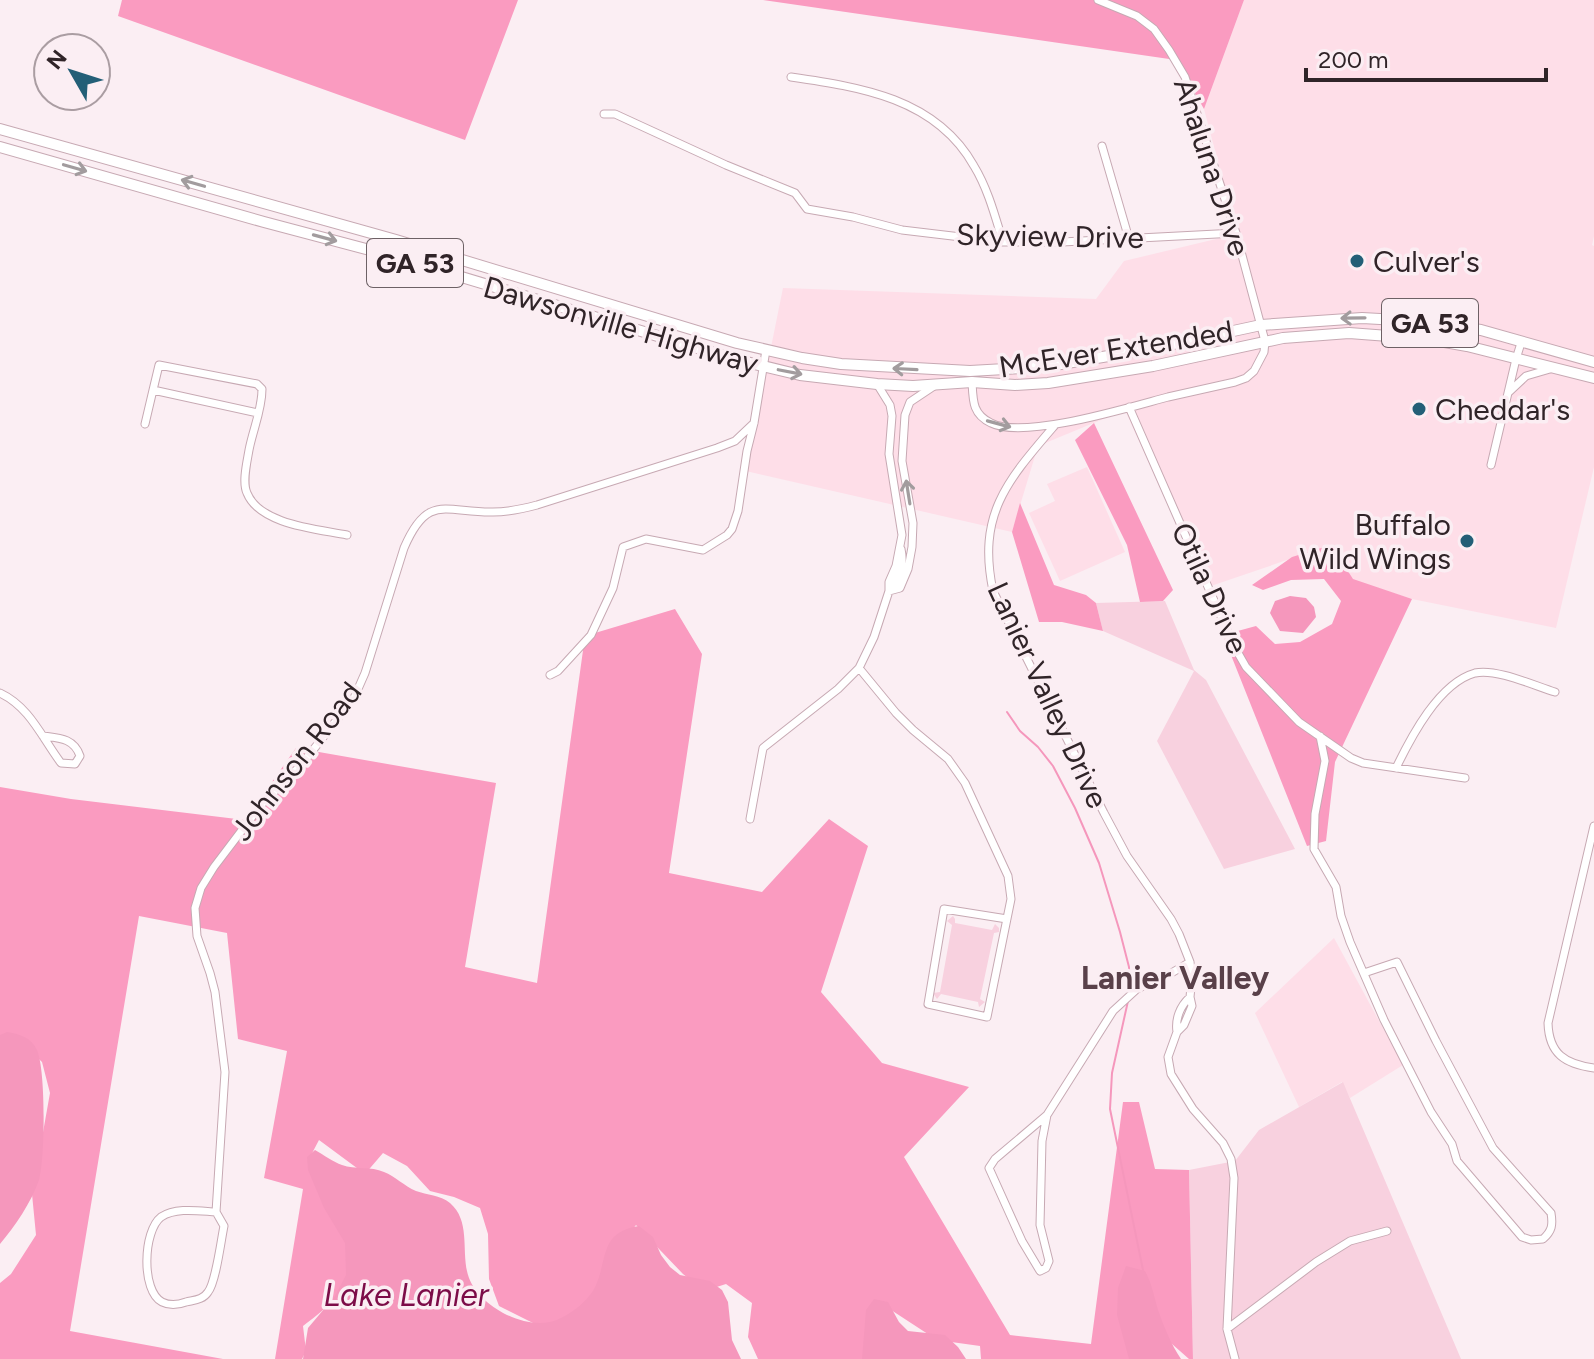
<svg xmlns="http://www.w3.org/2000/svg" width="1594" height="1359" font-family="Figtree,sans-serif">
  <rect width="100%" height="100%" fill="#fbeef3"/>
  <path fill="#fedee8" d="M1244,0H1594V236L1592,245L1594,246V467L1556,628L1412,599L1353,580L1331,545L1205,588L1125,410L1038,446L1012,532L746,471L783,288L1096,299L1124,261L1237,234L1204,109Z
    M1087,467L1125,552L1060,581L1029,513L1055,501L1047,484Z
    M1334,938L1403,1065L1350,1098L1342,1082L1299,1107L1255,1013Z"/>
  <path fill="#f8d1df" d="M1165,601L1194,670L1206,680L1295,849L1224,869L1157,741L1194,671L1103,631L1096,603Z
    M953,916L955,919V923L992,930L995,924L999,928V932L994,933L980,999L985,1002L979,1007L978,1002L941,994L937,999L933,993L940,992L952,925L947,921Z
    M1343,1082L1461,1359H1193L1189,1170L1235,1161L1259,1130Z"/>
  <path fill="#fa9bc0" d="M122,0H518L465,140L118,16Z
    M763,0H1244L1204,109L1176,60Z
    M1094,423L1173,590L1163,601L1140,602L1127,545L1075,440Z
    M1020,503L1054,585L1086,595L1096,603L1103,631L1062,622H1039L1012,532Z
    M1331,545L1353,579L1412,599L1335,762L1326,841L1307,846L1223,635L1256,626L1275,644L1300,642L1332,624L1341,601L1324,579L1291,580L1263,590L1252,585L1292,557Z
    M675,609L702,654L669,873L762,892L829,819L868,846L821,992L882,1063L969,1087L904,1157L1010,1335L1091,1344L1123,1102H1139L1155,1169L1189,1170L1193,1359H1189L1163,1336L1150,1359H981L980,1346L937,1340L888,1308L867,1359H758L748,1337L752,1303L726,1284L704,1291L683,1274L636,1225L623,1241L606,1287L574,1317L539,1326L499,1306L489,1279L488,1234L480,1208L454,1197L430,1191L407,1166L383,1153L365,1174L319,1140L309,1159C323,1186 357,1240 350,1269C345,1293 322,1312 303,1326L306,1351L302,1359H275L303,1189L264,1178L287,1051L238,1039L227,933L139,916L70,1331L223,1359H0V1283L11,1274L36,1235L32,1194L50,1093L42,1062L17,1038L0,1046V787L71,799L245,820L296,748L496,783L465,967L537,983L585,636Z"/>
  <path fill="#f597bc" d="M1290,596L1306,598L1314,607L1316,617L1303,633L1280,631L1270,613L1275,601Z
    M7,1032C19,1034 31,1037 37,1050C46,1070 45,1159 39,1180C31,1203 15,1226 0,1244V1035Z
    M315,1150C324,1155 333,1162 342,1165C355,1170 371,1166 384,1172C395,1176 404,1186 416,1191C427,1195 440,1195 450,1203C472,1222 460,1254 469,1278C481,1309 532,1334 561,1318C575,1311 590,1299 596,1285C608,1257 600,1232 639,1226L653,1237L661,1255L670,1267L680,1275L710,1281L722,1290L728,1302L732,1340L741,1359H303L308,1328L335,1296L346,1275L345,1243L324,1208L308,1170L307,1157Z
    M1126,1266L1145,1271C1152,1284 1154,1296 1158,1310C1164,1327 1171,1344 1181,1359H1129L1117,1315L1118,1288Z
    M874,1299L888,1302L899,1322L908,1331L945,1335L958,1347L966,1359H862L866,1310Z"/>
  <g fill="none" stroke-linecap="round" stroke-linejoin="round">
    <path stroke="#f597bc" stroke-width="2" d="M1007,712L1020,731L1038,747L1053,766L1075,808L1099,863L1120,932L1129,967V991
      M1128,1001L1112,1073L1110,1109L1143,1270"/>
    <g stroke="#c7a9b3" stroke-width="9">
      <path id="minor" d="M791,77C860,87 936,98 974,166C988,189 995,216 1003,242
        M604,114H615L726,165L795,193L807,209L853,217L902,230L1003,242H1062L1236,233
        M1102,146L1129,239
        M972,381C973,400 972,414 991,423C1024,440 1130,407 1168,397C1190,392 1213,387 1235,382L1246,378L1254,371L1264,352L1265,341L1236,233L1185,77L1169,50L1154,29L1137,16L1098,0
        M1509,392L1526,376L1550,369
        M1129,407L1234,646L1246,667L1299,722L1351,758L1363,763L1465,778
        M258,413L153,390L159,365L257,384L262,389C262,410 253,429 249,450C247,462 242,482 247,493C260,525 318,529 347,535
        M145,424L153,390
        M1055,425C1007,481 977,514 993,591L1104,813L1127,856L1171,919L1179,934L1190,962L1192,977L1190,997
        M1491,465L1516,359L1521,343
        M891,590C901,579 904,563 901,549
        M889,591L900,588L908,569L912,547L913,523L902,461L905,415L910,402L934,386
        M859,668L896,713L913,730L948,759L965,783L1008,876L1011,899L987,1017L928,1004L944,909L1007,919
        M550,675L558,671L591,635L613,588L623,547L646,539L703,550L727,535L732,529L738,511L747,451L754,423L766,350
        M0,693C30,707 42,738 61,763L75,764L80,756C74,738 59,738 43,736
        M1320,736L1325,761L1315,814L1314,849L1336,887L1341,916L1350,942L1384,1020L1431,1112L1452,1144L1457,1161L1522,1237L1531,1240L1543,1239C1552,1231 1553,1225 1551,1213L1493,1148L1436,1041L1397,962L1364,973
        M1396,768C1411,737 1439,683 1475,673C1496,668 1535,686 1555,692
        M750,819L763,748L838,689L859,668L874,637L889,591V582L896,566L902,535L889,454L892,416L890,405L877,384
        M1594,826L1548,1023C1549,1054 1565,1064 1594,1068
        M1177,1032C1175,1019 1180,1006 1190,997L1192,1006L1184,1025L1177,1032L1168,1057L1171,1074L1193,1109L1223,1143L1231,1159L1234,1178L1227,1329L1235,1359
        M1047,1115L1042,1141L1040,1225L1049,1261L1046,1268L1040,1271L1022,1241L989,1168L995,1159L1047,1115L1113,1011L1137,989L1168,975L1190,962
        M216,1212C199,1211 176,1207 161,1217C143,1231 141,1291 162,1302C170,1306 178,1305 186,1302C194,1300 203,1300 208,1292C216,1282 221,1240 224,1226L216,1212L225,1072L215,992L210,973L197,936L195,908L201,888L214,867L261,805L302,764L354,698L365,673L404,548C428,492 446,513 493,512C508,512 522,509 537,505L717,448L735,441L754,423
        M1227,1329L1316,1262L1350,1241L1387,1231"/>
    </g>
    <g stroke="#c7a9b3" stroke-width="12">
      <path id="primary" d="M0,129L396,240L737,343L802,358L841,364L970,371L1021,368L1061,364L1150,349L1261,325L1362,318L1416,321L1481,330L1594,362
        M0,147L264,222L385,254L734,359L800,375L877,384L913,386L972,382L1015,385L1048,383L1153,366L1283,338L1349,333L1428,339L1467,346L1594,378"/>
    </g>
    <use href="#minor" stroke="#fff" stroke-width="7"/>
    <use href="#primary" stroke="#fff" stroke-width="10"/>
  </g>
  <defs><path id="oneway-shaft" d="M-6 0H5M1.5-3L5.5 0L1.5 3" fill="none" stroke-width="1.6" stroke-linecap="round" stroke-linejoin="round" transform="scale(2)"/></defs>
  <g stroke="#a29c9e">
    <use href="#oneway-shaft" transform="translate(75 168) rotate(16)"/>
    <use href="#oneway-shaft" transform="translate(193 183) rotate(-164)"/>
    <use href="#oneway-shaft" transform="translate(325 238) rotate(15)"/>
    <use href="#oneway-shaft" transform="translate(1353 318) rotate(179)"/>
    <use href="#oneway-shaft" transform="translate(905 369) rotate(-177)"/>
    <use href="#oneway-shaft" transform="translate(790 372) rotate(11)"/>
    <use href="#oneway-shaft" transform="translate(999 424) rotate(15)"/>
    <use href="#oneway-shaft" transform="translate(908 492) rotate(-99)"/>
  </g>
  <g fill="#235f77" stroke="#fbeef3" stroke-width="3">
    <circle cx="1357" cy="261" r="8"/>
    <circle cx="1419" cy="409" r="8"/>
    <circle cx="1467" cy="541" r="8"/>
  </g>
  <g text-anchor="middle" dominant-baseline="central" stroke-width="7" stroke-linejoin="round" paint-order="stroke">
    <g fill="#fbeef3" stroke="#6d6165" stroke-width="2">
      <rect x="367" y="239" width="96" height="48" rx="6"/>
      <rect x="1382" y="299" width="96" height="48" rx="6"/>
    </g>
    <g font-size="28" font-weight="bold" fill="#302428">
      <text x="415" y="263">GA 53</text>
      <text x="1430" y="323">GA 53</text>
    </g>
    <g font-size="30" fill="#302428" stroke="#fbeef3">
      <text transform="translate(1212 167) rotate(72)">Ahaluna Drive</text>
      <text transform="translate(1050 236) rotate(1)">Skyview Drive</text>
      <text transform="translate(621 325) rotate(16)">Dawsonville Highway</text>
      <text transform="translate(1116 349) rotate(-9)">McEver Extended</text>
      <text transform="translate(1210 588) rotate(65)">Otila Drive</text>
      <text transform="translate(1048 695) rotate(65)">Lanier Valley Drive</text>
      <text transform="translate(296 761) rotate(-52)">Johnson Road</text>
    </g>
    <g font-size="30" fill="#302428" stroke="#fbeef3" text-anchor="start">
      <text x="1373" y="261">Culver's</text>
      <text x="1435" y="409">Cheddar's</text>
      <text x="1451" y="524" text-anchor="end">Buffalo<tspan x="1451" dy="34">Wild Wings</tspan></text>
    </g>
    <g font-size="32" font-weight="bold" fill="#594049" stroke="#fbeef3">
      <text x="1175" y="978">Lanier Valley</text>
    </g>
    <g font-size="32" font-style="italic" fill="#7c0c48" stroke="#fbeef3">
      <text x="406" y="1295">Lake Lanier</text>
    </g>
  </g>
  <g transform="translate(72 72) rotate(309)"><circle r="38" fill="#fbeef3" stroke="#aa9da2" stroke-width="2"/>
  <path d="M0-6L14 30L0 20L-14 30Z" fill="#235f77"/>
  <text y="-12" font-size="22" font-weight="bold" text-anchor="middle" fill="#302428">N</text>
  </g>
  <path d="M1306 68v12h240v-12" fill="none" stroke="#302428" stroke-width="4"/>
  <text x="1318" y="68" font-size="24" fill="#302428" stroke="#fbeef3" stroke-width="6" paint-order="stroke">200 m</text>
</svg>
